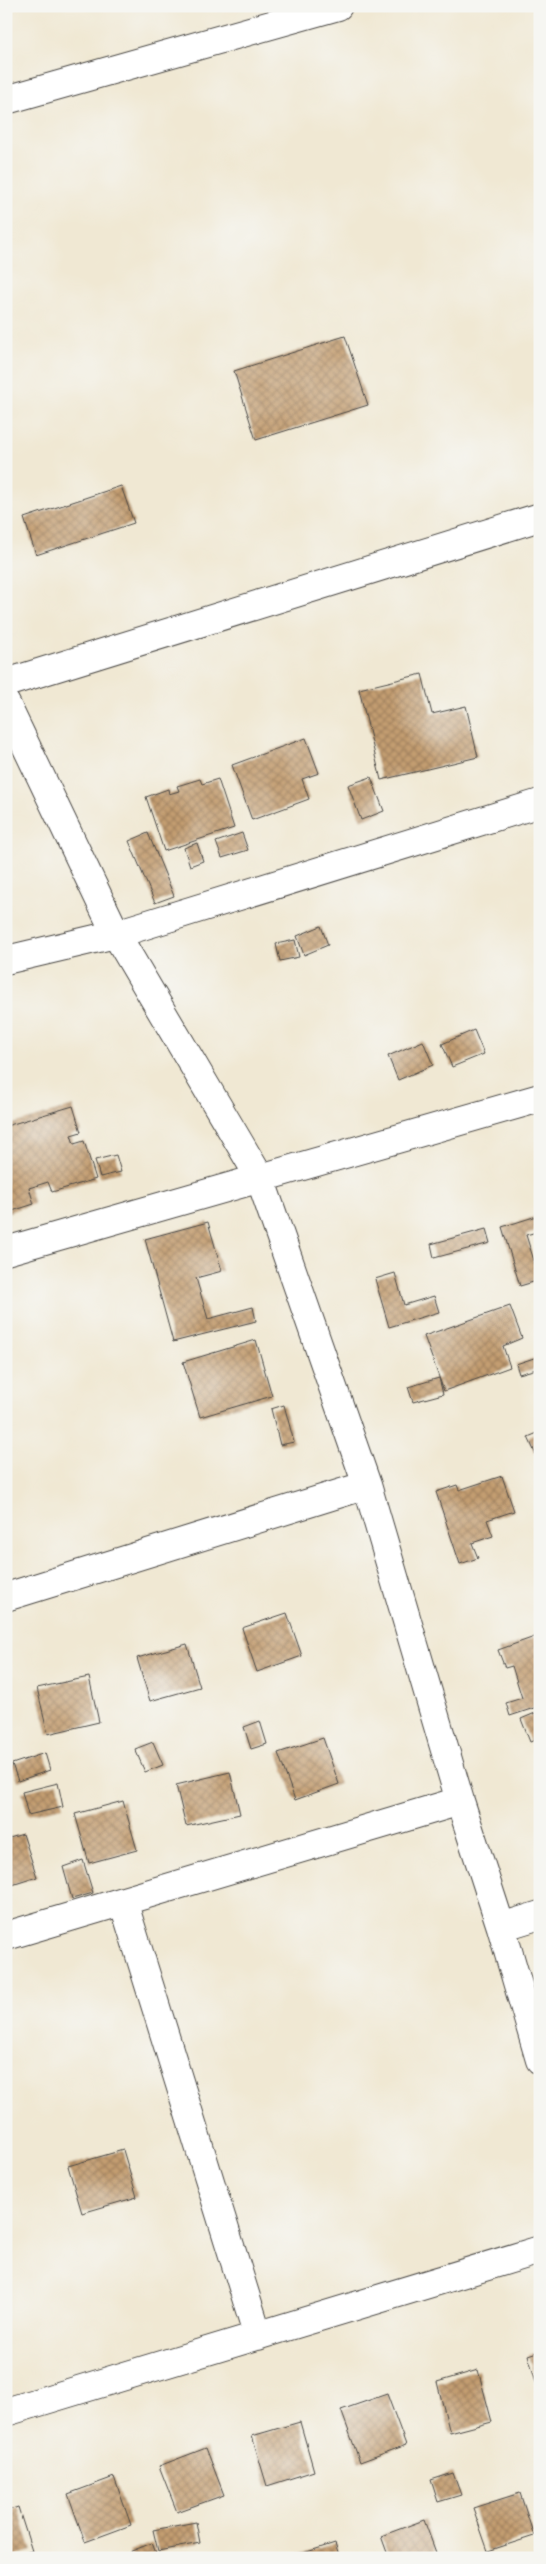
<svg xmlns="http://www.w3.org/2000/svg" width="546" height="2564" font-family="'Playpen Sans',sans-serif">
  <defs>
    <pattern id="building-cross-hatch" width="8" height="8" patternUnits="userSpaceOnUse" patternTransform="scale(1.25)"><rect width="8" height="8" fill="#c39d71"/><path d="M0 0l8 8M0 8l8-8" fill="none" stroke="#9f805d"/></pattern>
  </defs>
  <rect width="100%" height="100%" fill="#f6f6f2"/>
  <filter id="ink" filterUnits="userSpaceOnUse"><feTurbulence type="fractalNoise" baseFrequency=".02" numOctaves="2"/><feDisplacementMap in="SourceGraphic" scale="10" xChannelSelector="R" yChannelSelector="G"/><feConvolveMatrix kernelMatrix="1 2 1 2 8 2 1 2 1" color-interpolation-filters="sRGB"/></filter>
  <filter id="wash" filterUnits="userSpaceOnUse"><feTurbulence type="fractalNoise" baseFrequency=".0096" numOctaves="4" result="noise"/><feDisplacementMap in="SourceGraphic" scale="20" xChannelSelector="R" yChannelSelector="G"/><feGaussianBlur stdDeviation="1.12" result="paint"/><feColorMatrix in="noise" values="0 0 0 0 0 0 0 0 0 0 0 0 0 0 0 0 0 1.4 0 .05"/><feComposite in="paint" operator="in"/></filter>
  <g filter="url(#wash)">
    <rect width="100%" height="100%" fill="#f0e8d3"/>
    <g id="blocks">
      <path fill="url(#building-cross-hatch)" d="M345,336L368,405L256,440L234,371Z
        M121,486L134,523L36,555L24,518Z
        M422,674L432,714L466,706L478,757L381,780L359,689Z
        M306,738L319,773L302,779L309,799L252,820L232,765Z
        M371,777L384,811L361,820L348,785Z
        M200,779L202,784L218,779L234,828L164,851L146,797L168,789L169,794L179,791L177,786Z
        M148,833L174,896L155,903L129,841Z
        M242,833L248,850L222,858L216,842Z
        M197,843L203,861L190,866L184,848Z
        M321,926L328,945L304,955L297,936Z
        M295,940L299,957L280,961L276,944Z
        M474,1030L484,1054L452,1067L442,1044Z
        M423,1041L433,1065L398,1080L388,1056Z
        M73,1106L81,1132L71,1135L74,1144L84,1141L96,1179L52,1192L48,1182L29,1188L34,1204L6,1213V1126Z
        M116,1155L121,1172L100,1177L95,1160Z
        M540,1215V1231L526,1235L540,1280L520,1286L502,1227Z
        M208,1222L222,1271L196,1278L208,1319L253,1307L256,1321L173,1342L145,1239Z
        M486,1229L490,1243L434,1258L431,1244Z
        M395,1273L404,1305L434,1296L439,1312L389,1327L375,1279Z
        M510,1306L522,1338L503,1346L510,1367L444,1391L424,1336Z
        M256,1340L272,1396L200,1417L183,1362Z
        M540,1356V1368L519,1374L516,1364Z
        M439,1378L443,1394L413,1402L408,1387Z
        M284,1405L294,1442L280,1445L271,1409Z
        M540,1432V1453L536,1455L528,1437Z
        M502,1476L514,1511L487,1520L493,1536L472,1543L478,1558L460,1564L436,1492L457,1485L459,1490Z
        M287,1613L302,1656L257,1672L242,1628Z
        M540,1635V1692L536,1693L540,1706L510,1716L506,1703L522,1698L512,1666L505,1668L498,1650Z
        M187,1644L200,1687L150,1701L137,1658Z
        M89,1677L99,1722L48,1734L37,1688Z
        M540,1711V1738L530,1742L521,1719Z
        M260,1721L267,1744L251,1749L244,1727Z
        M323,1738L339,1784L295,1800L278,1753Z
        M153,1742L163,1765L145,1772L135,1749Z
        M45,1753L50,1770L18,1781L12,1764Z
        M230,1772L240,1814L186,1826L176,1785Z
        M58,1783L63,1807L28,1815L22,1792Z
        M123,1801L137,1850L89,1863L75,1814Z
        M23,1834L37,1877L6,1887V1839Z
        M83,1860L93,1893L72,1899L63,1867Z
        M123,2150L137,2197L82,2213L68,2166Z
        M540,2351V2392H539L528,2355Z
        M478,2370L492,2422L450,2433L437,2382Z
        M387,2394L406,2445L360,2462L341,2410Z
        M300,2422L314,2471L267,2486L252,2436Z
        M206,2448L224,2495L177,2512L159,2466Z
        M453,2473L461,2495L438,2502L431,2480Z
        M114,2477L131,2525L85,2542L68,2494Z
        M520,2493L534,2536L488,2551L473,2508Z
        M18,2507L32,2551L6,2558V2511Z
        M424,2520L438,2558H389L381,2536Z
        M196,2522L200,2543L158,2551L153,2530Z
        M152,2543L158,2558H132L129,2552Z
        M335,2543L340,2558H291V2557Z"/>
    </g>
  </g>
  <g filter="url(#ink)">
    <use href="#blocks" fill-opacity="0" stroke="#494744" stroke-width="1"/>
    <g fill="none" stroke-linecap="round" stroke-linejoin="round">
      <g stroke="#494744" stroke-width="30">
        <path id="minor" d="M6,100L338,6
          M6,683L540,517
          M6,704L116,934L260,1178L367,1485L460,1801L501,1927L540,2060
          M6,960L116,934L540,803
          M6,1251L540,1098
          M6,1597L367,1485
          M123,1901L258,2336
          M501,1927L540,1915
          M6,1936L460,1801
          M6,2412L540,2250"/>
      </g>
      <use href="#minor" stroke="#fff" stroke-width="28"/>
    </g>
  </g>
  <rect width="546" height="2564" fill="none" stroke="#f6f6f2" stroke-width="25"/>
</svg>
